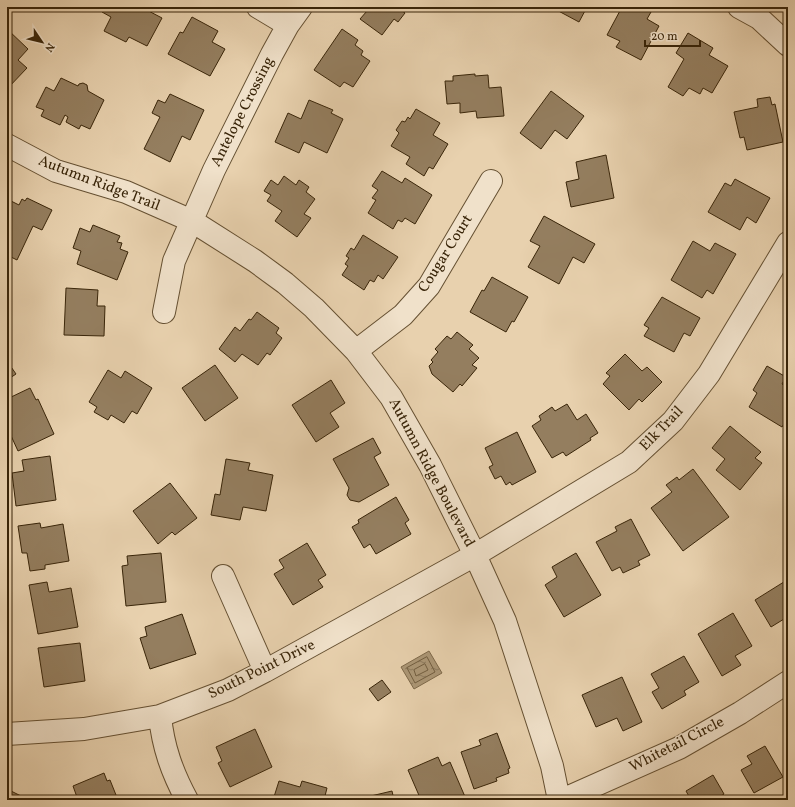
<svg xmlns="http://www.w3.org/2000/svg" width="795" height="807" font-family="Vollkorn,serif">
  <defs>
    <pattern id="water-ripples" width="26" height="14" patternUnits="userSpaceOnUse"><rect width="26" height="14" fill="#ac9776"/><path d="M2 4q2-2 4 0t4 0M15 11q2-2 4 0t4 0" fill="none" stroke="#8d7b5f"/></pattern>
  </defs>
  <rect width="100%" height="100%" fill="#e8d1ae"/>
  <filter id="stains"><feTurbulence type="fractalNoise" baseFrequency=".005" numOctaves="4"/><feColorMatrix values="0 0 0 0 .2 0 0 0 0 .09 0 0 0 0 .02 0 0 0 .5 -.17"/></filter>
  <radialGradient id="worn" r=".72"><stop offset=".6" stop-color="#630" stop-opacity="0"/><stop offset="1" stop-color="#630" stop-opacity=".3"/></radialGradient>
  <path fill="url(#water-ripples)" stroke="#7e694a" d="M429,651L442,673L414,689L401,667Z"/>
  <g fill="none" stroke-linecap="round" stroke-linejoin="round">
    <path stroke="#725e40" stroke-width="1" d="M427,657L435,672L415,683L407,668Z
      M425,664L428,670L416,676L414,670Z"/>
  </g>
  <path fill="#947e5f" stroke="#392509" d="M104,7H141L162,18L147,46L129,37L126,42L104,31L111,17L102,12Z
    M362,7H403L401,10L405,13L398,22L394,19L382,35L360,19L367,11Z
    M551,7H587L579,22Z
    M622,7H642L651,12L647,19L659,26L641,60L616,47L620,41L607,35Z
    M192,17L218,31L212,42L225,49L210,76L168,54L180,32L183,33Z
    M7,29L28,49L18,60L27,68L7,89Z
    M342,29L358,40L355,45L363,51L361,55L370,61L353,87L344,82L340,87L314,70Z
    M688,33L713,48L709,55L728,66L712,93L703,88L700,94L689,88L683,96L668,87L684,59L676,53Z
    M475,74V76L488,75L489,88L501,87L504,116L477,118L476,111L460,113V103L447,104L445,81H453V76Z
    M61,78L78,86L79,84L83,83L87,85L88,91L104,100L90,129L81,125L79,129L66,122L68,117L65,115L60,125L41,116L44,110L36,107L46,87L54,91Z
    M551,91L584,116L567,139L555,130L541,149L520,133Z
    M170,94L204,110L190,140L182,136L170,162L144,149L160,117L152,113L158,100L165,103Z
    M770,97L772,105L775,104L783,142L747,150L744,137L740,138L734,112L758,107L757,99Z
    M309,100L333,110L331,113L343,119L327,153L304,142L299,153L275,142L288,113L301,119Z
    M416,109L440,123L433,135L448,144L433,169L429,167L424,176L406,164L410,157L391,146L399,133L396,130L402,121L405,122L408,117L410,119Z
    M606,155L614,198L571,207L566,182L579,179L576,162Z
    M382,171L402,183L405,178L432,195L415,224L405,218L402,222L398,220L393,229L368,213L376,200L372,198L378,190L372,186Z
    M284,176L296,185L299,180L309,187L306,192L315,199L304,214L311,218L297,237L275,221L282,211L267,201L271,195L264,191L271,180L278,185Z
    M735,179L770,198L756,223L747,217L740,230L708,212L725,183L731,186Z
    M27,198L52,210L42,230L33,226L17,260L7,255V199L19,205L22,199L25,201Z
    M544,216L595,244L584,263L573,257L559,284L528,267L540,246L530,241Z
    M93,225L120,236L117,242L122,243L120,249L128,252L117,280L77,264L81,251L73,248L80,228L90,232Z
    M363,235L398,257L383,279L378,275L374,282L370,280L364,290L342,275L348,266L345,264L349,258L346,256L351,248L354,250Z
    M693,241L710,251L715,243L736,254L713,294L707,290L702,298L671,280Z
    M492,277L528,297L514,322L512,321L506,332L470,312L482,290L484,291Z
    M66,288L98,290L97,306H105L104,336L64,335Z
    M662,297L700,318L690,336L684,333L674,352L644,336L649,328L644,325Z
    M257,312L279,328L276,333L282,338L270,355L267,353L258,365L242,354L235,362L219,349L235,327L240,331L249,319L251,320Z
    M457,332L473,345L469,349L479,358L472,365L477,368L462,386L460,384L453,392L432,374L429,366L433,362L431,360L438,352L435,349L447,336L451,339Z
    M625,354L642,371L647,367L662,382L642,402L639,399L629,410L603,384L610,376L606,373Z
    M7,361L16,374L7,380Z
    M215,365L238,398L205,421L182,388Z
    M767,366L786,377L782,384L788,388V417L782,427L749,407L757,393L753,390Z
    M108,370L121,378L125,371L152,388L137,414L132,411L124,423L111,415L108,420L94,412L97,407L89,402Z
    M331,380L345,403L330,413L339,427L316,442L292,405Z
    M30,388L36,400L38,399L54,434L18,451L7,427V399Z
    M567,404L577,420L586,414L598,433L590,438L591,440L566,456L563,452L552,458L532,426L541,420L539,416L552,407L555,411Z
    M730,426L761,452L755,458L762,463L740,490L716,470L725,459L712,448Z
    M517,432L536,472L512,485L510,482L506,485L501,476L495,479L489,467L493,465L485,448Z
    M373,438L381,453L374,457L389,485L359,502L350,500L347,495L349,488L333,459Z
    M50,456L56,500L16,506L12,473L24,471L22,460Z
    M226,459L250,463L248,470L273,475L266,511L243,507L240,520L211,515L215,494L220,495Z
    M693,469L729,517L683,551L651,508L672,492L666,485L677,477L679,480Z
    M170,483L197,518L175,535L172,532L158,544L133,511Z
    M396,497L409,520L405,523L411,534L376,554L370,544L364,548L352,527L359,523L358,520Z
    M631,519L650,555L638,561L640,565L623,573L620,567L612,571L596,542L617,531L615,527Z
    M40,523L41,528L63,524L69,561L45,565V569L30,571L27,553H22L18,526Z
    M307,543L326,575L318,580L323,587L293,605L274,574L284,568L279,560Z
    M161,553L166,602L126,606L122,566L128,565L127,556Z
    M576,553L601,595L564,617L545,585L557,577L552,567Z
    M787,580L788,625L784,619L771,627L755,600Z
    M47,582L49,592L71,588L78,627L38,634L29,585Z
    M733,613L752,646L735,656L741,665L722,676L698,634Z
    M182,614L196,654L150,669L140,638L147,636L145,627Z
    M80,643L85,681L44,687L38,648Z
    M684,656L699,682L684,691L686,695L662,709L652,692L659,688L651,674Z
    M622,677L642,722L623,731L617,718L596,727L582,695Z
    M382,680L391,692L378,701L369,689Z
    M255,729L272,767L230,787L218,763L222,761L216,747Z
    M497,733L510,768L508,769L509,773L496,778L497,781L474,789L461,752L481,745L479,740Z
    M765,746L783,777L754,793L741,770L752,764L747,756Z
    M438,757L442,766L450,762L466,799L421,800L408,770Z
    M104,773L107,781L110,780L118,800H78L73,786Z
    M713,775L724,794L715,800H691L686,791Z
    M279,781L300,787L302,781L327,788L324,800H273Z
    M9,790L21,796L19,800H7Z
    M392,791L394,800H354Z"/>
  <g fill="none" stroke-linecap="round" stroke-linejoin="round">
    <g stroke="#655032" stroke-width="24">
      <path id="minor" d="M258,7L288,25
        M739,7L759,18L788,45
        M7,145L56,171L126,192L192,221L255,261L285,283L314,308L356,351L391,397L430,465L475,555L505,621L552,766L559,800
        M164,312L174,261L214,170L272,54L288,25L301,7
        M356,351L403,315L429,286L491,181
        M223,576L265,671
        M160,716C163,747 172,772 187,800
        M7,734L84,729L160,716L228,690L265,671L475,555L629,462L673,421L709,374L788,243
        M562,800L679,748L740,713L788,682"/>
    </g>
    <use href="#minor" stroke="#f0e1ca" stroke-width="22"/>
  </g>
  <g text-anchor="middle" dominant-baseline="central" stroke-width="3" stroke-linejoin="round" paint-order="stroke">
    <g font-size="15" fill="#392509" stroke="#f0e1ca">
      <text transform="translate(243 112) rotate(-63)">Antelope Crossing</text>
      <text transform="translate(99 184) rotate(21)">Autumn Ridge Trail</text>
      <text transform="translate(446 254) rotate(-58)">Cougar Court</text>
      <text transform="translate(662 429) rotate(-46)">Elk Trail</text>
      <text transform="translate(431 473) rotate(62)">Autumn Ridge Boulevard</text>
      <text transform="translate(262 670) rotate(-26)">South Point Drive</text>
      <text transform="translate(677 745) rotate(-27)">Whitetail Circle</text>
    </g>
  </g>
  <rect width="795" height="807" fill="none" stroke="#e8d1ae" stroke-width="24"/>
  <rect x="8" y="8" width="779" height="791" fill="none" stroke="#392509" stroke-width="2"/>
  <rect x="12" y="12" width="771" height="783" fill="none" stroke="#392509"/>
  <g transform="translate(42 42) rotate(125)" stroke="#f0e1ca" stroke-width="3" paint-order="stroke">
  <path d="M0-3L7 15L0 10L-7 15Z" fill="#392509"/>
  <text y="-6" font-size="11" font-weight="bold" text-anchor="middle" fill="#392509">N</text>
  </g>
  <path d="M645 40v6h55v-6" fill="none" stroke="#392509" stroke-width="2"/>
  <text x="651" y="40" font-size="12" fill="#392509" stroke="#f0e1ca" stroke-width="3" paint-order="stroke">20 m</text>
  <rect width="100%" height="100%" filter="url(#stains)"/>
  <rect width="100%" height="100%" fill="url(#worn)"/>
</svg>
